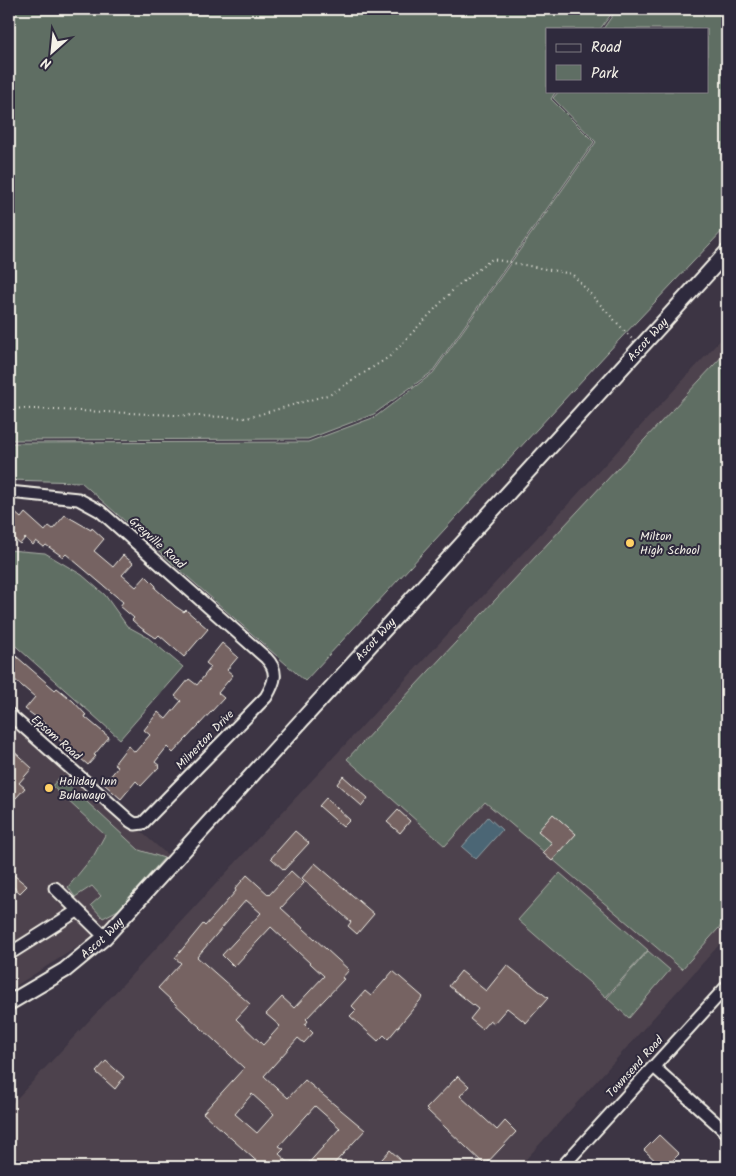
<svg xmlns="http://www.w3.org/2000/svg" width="736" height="1176" font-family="Kalam,sans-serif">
  <rect width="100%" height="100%" fill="#3d3544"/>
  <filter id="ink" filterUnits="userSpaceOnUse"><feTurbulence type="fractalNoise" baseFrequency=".02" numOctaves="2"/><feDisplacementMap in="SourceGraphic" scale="10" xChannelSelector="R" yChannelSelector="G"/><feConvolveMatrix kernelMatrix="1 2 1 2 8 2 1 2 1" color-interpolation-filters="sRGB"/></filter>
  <g filter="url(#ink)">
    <path fill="#4e434d" d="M727,333V936L519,1167H9V1107Z
      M9,717L171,858L118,915L82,944L9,990Z"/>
    <path fill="#5f6e64" stroke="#aab0a6" d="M9,9H615L600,29H547V91H556L551,99L594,142L432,372L374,414L308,439L9,440Z
      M617,9H727V226L620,339L305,681L81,482L9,480V443L308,442L375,417L433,373L596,142L553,98L559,91H707V29H603Z
      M727,351V919L682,969L485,802L445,846L347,759Z
      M9,550L45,553L82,575L105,595L127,626L147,637L183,667L120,739L9,640Z
      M60,777L139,850L164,858L118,910L103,918L91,905L101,896L92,886L75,897L68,887L94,855L105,835L52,786Z
      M560,873L648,950L606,997L518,920Z
      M648,951L670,970L629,1018L607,998Z"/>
    <path fill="#4c6675" stroke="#8f9ea3" d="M488,817L502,830L476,859L462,847Z"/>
    <path fill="#766362" stroke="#f4f1e8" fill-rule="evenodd" d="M13,511L21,518L25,513L45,531L49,526L53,529L65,515L91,530L92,528L104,539L94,551L113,567L123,555L133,563L122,575L136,587L146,576L156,586L155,588L175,606L184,612L186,610L208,629L184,657L159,635L156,638L141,628L132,620L134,618L120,606L123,602L66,554L63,557L46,545L44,547L36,541L33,545L25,538L20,544L9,535V516Z
      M222,643L238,657L227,670L233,675L218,693L224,698L173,753L167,747L155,762L160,766L141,786L136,781L121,799L104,784L118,767L114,764L128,746L135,752L150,735L144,730L158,712L166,719L181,701L175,696L189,679L197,685L211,667L206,663Z
      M9,650L55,690L57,688L73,701L86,715L85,717L109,737L94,755L96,756L88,765L57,738L51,731L52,729L25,709L35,697L9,675Z
      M9,747L32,768L19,783L25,788L16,798L9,794Z
      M343,776L368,798L362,806L337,784Z
      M326,798L350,820L343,827L319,806Z
      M398,810L410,821L400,833L387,822Z
      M553,814L576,834L552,861L543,853L552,843L538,831Z
      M295,831L309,843L284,870L271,858Z
      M315,863L374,914L357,934L348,926L351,922L302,878Z
      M9,871L27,886L20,893L9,883Z
      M291,871L304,883L281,908L349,970L342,978L344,979L306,1019L308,1021L305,1025L313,1033L304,1043L298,1038L264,1076L288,1098L305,1080L365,1130L331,1167H305L340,1128L315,1106L279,1146L284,1149L279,1154L294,1167H263L203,1113L244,1068L158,988L181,963L175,958L203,924L205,926L236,891L235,889L247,875L269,895ZM246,900L261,913L222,955L234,967L271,927L324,976L294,1008L282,997L266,1014L280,1026L263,1045L236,1019L250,1004L197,957ZM252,1094L274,1114L257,1133L235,1114Z
      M507,965L548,998L526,1023L507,1008L494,1023L490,1020L482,1029L470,1019L478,1009L449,986L461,971L486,991Z
      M393,971L423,997L388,1039L384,1035L378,1041L350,1016L356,1010L352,1006L365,991L371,996Z
      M106,1061L124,1077L115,1089L96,1072Z
      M458,1076L469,1086L460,1096L497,1130L505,1121L516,1132L485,1165L426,1109Z
      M659,1135L679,1154L666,1167H662L644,1150Z
      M390,1150L401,1160L395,1167H375Z"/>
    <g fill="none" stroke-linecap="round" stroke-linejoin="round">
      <g stroke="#f4f1e8" stroke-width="15">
        <path id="minor" d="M9,492L78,499L100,511L266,658C279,671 275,682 266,697L143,823L135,824L130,821L9,714
          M55,888L105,937
          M9,954L77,911
          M654,1067L727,1133
          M562,1167L727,986"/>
      </g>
      <g stroke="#f4f1e8" stroke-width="18">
        <g id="major">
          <path id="s1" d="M9,1003L65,970L105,937L727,252"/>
        </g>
      </g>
      <path stroke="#f4f1e8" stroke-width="2" stroke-dasharray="1 4" stroke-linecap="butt" d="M9,408L247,418L331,394L389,357L456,287L492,259L572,274L632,339"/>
      <use href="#minor" stroke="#2f2a3d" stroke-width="11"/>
      <use href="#major" stroke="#2f2a3d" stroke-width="14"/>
    </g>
  </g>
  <g fill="#ffd166" stroke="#2f2a3d" stroke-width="2">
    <circle cx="630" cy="543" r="5"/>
    <circle cx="49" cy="788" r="5"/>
  </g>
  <g text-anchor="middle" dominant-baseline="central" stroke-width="4" stroke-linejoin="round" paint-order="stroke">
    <g font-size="12" fill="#f4f1e8" stroke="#2f2a3d">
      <text stroke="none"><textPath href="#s1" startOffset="924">Ascot Way</textPath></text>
      <text transform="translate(157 543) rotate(42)">Greyville Road</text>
      <text stroke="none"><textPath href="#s1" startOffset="519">Ascot Way</textPath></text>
      <text transform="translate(56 738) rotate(41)">Epsom Road</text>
      <text transform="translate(205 740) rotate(-46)">Milnerton Drive</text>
      <text stroke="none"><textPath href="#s1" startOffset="114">Ascot Way</textPath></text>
      <text transform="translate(635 1067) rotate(-48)">Townsend Road</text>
    </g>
    <g font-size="12" fill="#f4f1e8" stroke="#2f2a3d" text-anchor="start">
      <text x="640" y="536">Milton<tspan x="640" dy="14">High School</tspan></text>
      <text x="59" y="781">Holiday Inn<tspan x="59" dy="14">Bulawayo</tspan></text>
    </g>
  </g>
  <rect width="736" height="1176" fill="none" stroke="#2f2a3d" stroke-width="30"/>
  <rect x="15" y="15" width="706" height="1146" fill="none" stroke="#f4f1e8" stroke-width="2" filter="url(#ink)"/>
  <rect x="546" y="28" width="162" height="65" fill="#2f2a3d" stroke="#7e7a81"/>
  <rect x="556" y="44" width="25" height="8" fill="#2f2a3d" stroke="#7e7a81"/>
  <text x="591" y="52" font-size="15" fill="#f4f1e8">Road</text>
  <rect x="556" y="65" width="25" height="15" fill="#5f6e64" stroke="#7e7a81"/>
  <text x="591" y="78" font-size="15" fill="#f4f1e8">Park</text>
  <g transform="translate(52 52) rotate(207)" stroke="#2f2a3d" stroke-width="4" paint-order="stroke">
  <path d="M0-4L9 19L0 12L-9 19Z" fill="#f4f1e8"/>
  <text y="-8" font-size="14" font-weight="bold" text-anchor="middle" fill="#f4f1e8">N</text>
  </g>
</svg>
